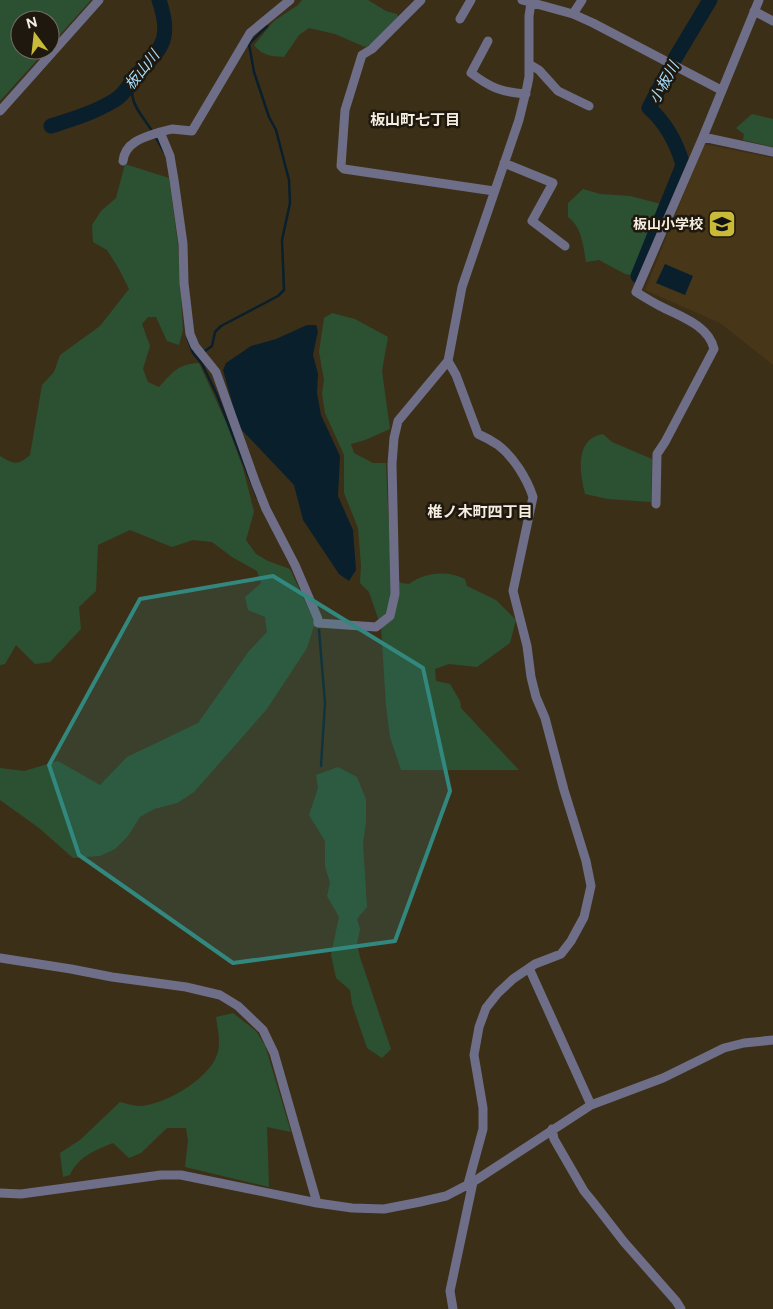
<svg xmlns="http://www.w3.org/2000/svg" width="773" height="1309" font-family="Figtree,'Noto Sans JP',sans-serif">
  <rect width="100%" height="100%" fill="#3c2f18"/>
  <path fill="#473618" d="M704,144L773,158V365L720,323L645,290Z"/>
  <path fill="#2b5132" d="M0,0H91L50,46V20H20V50H46L0,101Z
    M302,0H368L386,11L397,14L399,18L371,45L365,47L335,34L309,28L299,35L284,57C271,56 263,56 254,45L274,21L298,5Z
    M752,114L773,119V147L743,140L744,134L736,128Z
    M125,164L169,178L178,245L183,330L179,345L167,341L156,317H148L142,324L150,346L143,369L148,382L159,387C173,372 178,364 199,363L226,422L243,468L254,512L246,540L256,554L268,561L290,569L315,623L307,648L267,709L194,792L177,803L154,809L140,817L128,836L115,849L100,856L73,858L39,828L0,800V768L24,771L58,761L100,785L127,757L198,723L249,651L267,632L265,617L248,610L245,597L261,583L257,571L232,557L212,542L193,540L172,547L130,530L98,545L96,591L79,607L81,629L50,662L35,664L16,645L5,664L0,665V456C13,464 18,466 30,455L42,385L54,372L60,355L100,326L129,289L119,269L107,250L93,242L92,225L101,211L116,198Z
    M583,189L600,194L630,196L665,205L636,276L625,274L599,260L586,262C583,245 582,227 568,217V203Z
    M332,313L355,319L388,337L382,371L390,429L365,440L351,444L354,453L373,463H386L391,571L401,583L409,584C424,572 448,570 465,579L467,586L496,600L516,620L510,643L477,667L449,664L435,669L436,681L450,684L460,701L461,708L519,770H401L390,737L386,705L381,627L369,592L360,583L361,565L358,528L344,493V455L325,413L322,393L324,380L319,352L324,318Z
    M603,434L612,442L652,459L651,502L608,499L585,494C580,473 574,439 603,434Z
    M338,767L357,777L366,799V822L363,843L367,907L357,919L360,929L357,944L360,957L391,1049L382,1058L367,1048L352,1004L350,990L336,978L331,955L339,917L327,896L330,883L325,866V841L309,815L318,788L316,775Z
    M233,1013L256,1031L265,1045L291,1132L267,1127L269,1187L185,1167L188,1141L186,1128H167L141,1153L129,1158L113,1143C95,1150 78,1157 70,1175L63,1177L60,1153L80,1140L120,1102C125,1103 133,1106 139,1106C163,1106 209,1079 217,1055C221,1043 218,1030 216,1017Z"/>
  <path fill="#09202c" d="M665,264L693,276L685,295L656,283Z
    M307,325H316L318,331L313,355L318,374L317,393L321,415L340,456L338,496L353,530L356,570L349,581L339,574L303,520L294,485L239,427L223,370L226,363L251,346L276,339Z"/>
  <g fill="none" stroke-linecap="round" stroke-linejoin="round">
    <path stroke="#09202c" stroke-width="2.5" d="M142,70C122,98 137,107 152,131
      M155,136L164,152
      M187,336L193,353L202,364L217,395L257,497
      M205,351L212,346L215,332L221,326L278,296L284,290L282,240L290,203L289,180L276,130L269,117L254,72L249,44L267,26
      M319,630L325,703L321,766"/>
    <path stroke="#09202c" stroke-width="15" d="M51,126C73,119 96,112 115,100C124,95 129,85 135,77C161,48 173,41 159,0
      M638,276L683,165C677,144 666,123 649,108L674,60L710,0"/>
    <path stroke="#6f6e89" stroke-width="9" d="M290,0L250,33L192,131L172,129L160,132L170,156L174,180L183,244L184,283L190,334L195,346L216,372L256,484L266,509L295,565L318,619V623L376,627L390,616L395,594L392,464L394,438L398,421L448,361L462,287L519,120L527,87L529,77V16L531,3
      M421,0L372,49L362,55L345,110L341,166L344,169L494,191
      M522,0L573,14L593,23L721,90
      M754,11L773,21
      M573,14L582,0
      M460,19L471,0
      M488,41L471,73C491,88 501,92 526,94
      M529,64L539,70L558,91L589,106
      M0,111L99,0
      M703,137L773,152
      M123,161C125,142 144,137 160,132
      M504,163L553,183L532,221L565,246
      M448,361L456,375L478,434C485,437 492,441 498,445C514,457 527,479 533,497L513,591L527,646L531,677L536,697L545,718L564,790L586,861L591,886L584,917L571,941L561,954L535,964L513,979L498,993L486,1008L479,1027L474,1055L483,1108V1129L468,1184
      M656,504L657,454L665,442L714,349C709,325 679,316 660,306C652,302 644,297 636,292L703,137L759,0
      M0,958L71,969L112,977L186,987L220,995L238,1006L263,1030L274,1053L317,1203
      M529,968L591,1105
      M552,1129L554,1139L584,1191L593,1202L624,1242L676,1301L681,1309
      M0,1193L21,1194L161,1175H181L317,1203L352,1208L384,1209L420,1202L446,1196L473,1182L591,1105L663,1078L724,1048L744,1043L773,1040
      M453,1309L450,1291L473,1182"/>
  </g>
  <path fill="#32887f" fill-opacity="0.2" stroke="#32887f" stroke-width="4" stroke-linejoin="round" d="M273,576L423,668L450,791L395,941L233,963L79,855L49,765L140,599Z"/>
  <defs>
    <g id="school-square" transform="scale(1.4375)"><rect x="-9" y="-9" width="18" height="18" rx="4" fill="#caba39" stroke="#1e180e"/><path d="M0-5L7-2L0 1L-7-2ZM-4 1L0 2.5L4 1V4Q0 6-4 4Z" fill="#111"/></g>
  </defs>
  <g fill-rule="evenodd">
    <use href="#school-square" x="722" y="224"/>
  </g>
  <g text-anchor="middle" dominant-baseline="central" stroke-width="5" stroke-linejoin="round" paint-order="stroke">
    <g font-size="14" font-weight="bold" fill="#f5eddf" stroke="#1e180e" text-anchor="end">
      <text x="703" y="224">板山小学校</text>
    </g>
    <g font-size="15" font-style="italic" fill="#a6dfff" stroke="#1e180e">
      <text transform="translate(142 70) rotate(-51)">板山川</text>
      <text transform="translate(664 83) rotate(-61)">小板川</text>
    </g>
    <g font-size="15" font-weight="bold" fill="#f5eddf" stroke="#1e180e">
      <text x="415" y="120">板山町七丁目</text>
      <text x="480" y="512">椎ノ木町四丁目</text>
    </g>
  </g>
  <g transform="translate(35 35) rotate(345)"><circle r="24" fill="#1e180e" stroke="#746d62"/>
  <path d="M0-4L9 19L0 12L-9 19Z" fill="#caba39"/>
  <text y="-8" font-size="14" font-weight="bold" text-anchor="middle" fill="#f5eddf">N</text>
  </g>
</svg>
